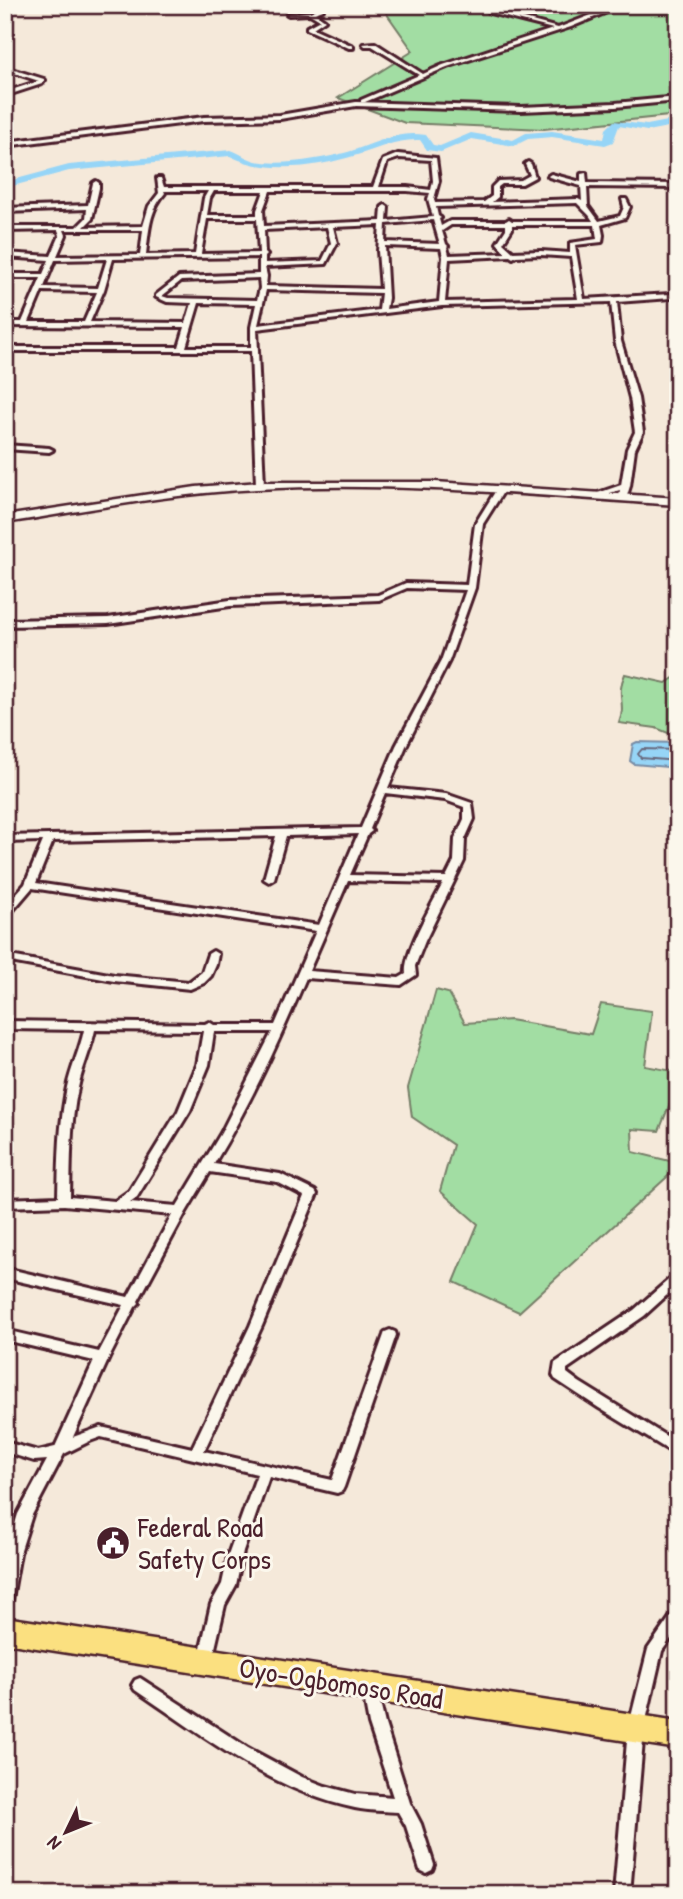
<svg xmlns="http://www.w3.org/2000/svg" width="683" height="1899" font-family="'Patrick Hand',sans-serif">
  <rect width="100%" height="100%" fill="#f5e9da"/>
  <filter id="ink" filterUnits="userSpaceOnUse"><feTurbulence type="fractalNoise" baseFrequency=".0143" numOctaves="2"/><feDisplacementMap in="SourceGraphic" scale="14" xChannelSelector="R" yChannelSelector="G"/><feConvolveMatrix kernelMatrix="1 2 1 2 8 2 1 2 1" color-interpolation-filters="sRGB"/></filter>
  <g filter="url(#ink)">
    <path fill="#a2dda3" stroke="#767e67" stroke-width="2" d="M398,5H678V115L544,129L405,123L338,98L413,51L382,7Z
      M625,674L666,683L678,675V737L656,728L619,723C627,703 615,696 625,674Z
      M436,990L448,993L465,1023L510,1020L591,1034L601,1004L652,1011L645,1066L678,1072V1083L659,1131L632,1129L633,1152L678,1163V1167L519,1312L454,1282L478,1224L440,1191L453,1145L412,1117L408,1088Z"/>
    <path fill="#96d5f7" stroke="#788ca5" stroke-width="2" d="M637,742L678,743V768L634,764L630,761L633,744Z"/>
    <g fill="none" stroke-linecap="round" stroke-linejoin="round">
      <path stroke="#68687d" stroke-width="2" d="M678,750L642,749L638,754L641,758L678,761"/>
      <path fill="#96d5f7" fill-rule="evenodd" d="M678,119V125L647,131L619,126L613,142L605,145L552,137L528,139L514,146L472,139L441,152L427,150L420,140C396,139 380,148 357,155C318,167 267,175 230,156L69,171L5,188V182L69,165L231,150C240,153 247,159 256,161C283,166 321,159 348,152C375,144 396,130 426,135L433,145L440,146L471,133L513,140L526,133L552,131L604,139L606,129L614,121L647,125Z"/>
      <g stroke="#4a1f2b" stroke-width="6">
        <path id="street" d="M312,5H318L323,8V10L315,13L325,20L313,28L353,46V48H349L307,29V27L320,20L310,14L289,15L287,14L310,12L317,9Z
          M483,5H488L494,11L558,28L617,5H624L571,27L447,67L365,102H361V100L419,75L372,46H365L363,44L375,43L423,74L443,65L553,29L490,13Z
          M5,67L44,79L45,80L42,84L5,96V92L39,81L5,70Z
          M678,97V101L615,107L521,111L356,106L280,119L204,121L5,146V142L204,117L280,115L356,102L521,107L615,103Z
          M398,154L436,158L439,181L434,199L435,203L484,202L492,196V187L498,181L521,180L530,175L525,164L528,162L531,164L535,177L522,184H502L498,187V197L492,202L578,199L582,201L581,186L549,177L548,176L551,174L581,182V174L586,173L587,183L678,184V188L587,187L588,206L599,221L620,216L624,207L622,199H626L630,207L625,218L601,225L603,235L602,242L575,245L584,299L671,294L674,296L671,298L617,302L621,341L638,398L643,432L635,449L630,486L626,499H623L619,497L620,490L596,497L592,495L621,485L627,449L635,432L630,398L615,341L611,302L442,306L257,329L264,485L260,487L256,485L251,351H5V347H179L185,327L5,326V322H22L41,278H5V274H43L49,260L5,257V253L51,256L60,235L58,230L5,231V227H77L86,218L87,209L5,212V208L88,205L93,183L96,181L99,183V188L92,219L84,227L143,226L149,206L159,193L157,178H161L164,187H373L383,160ZM399,158L431,160L433,181L431,190L407,187H379L387,162ZM164,191H208L204,198L195,254L146,255C149,232 149,211 165,193ZM214,191H264L257,210V215H207L210,198ZM270,191H407L430,193L428,199L433,217L387,221L388,207L385,205L382,207L381,221L264,226L263,210ZM577,203L589,215L593,221H512L509,219L506,221H450L441,226L439,219L441,218L438,216L436,207ZM207,219H257L259,253L201,254ZM433,220L440,244L385,242L386,224ZM380,225L378,251L381,289L266,286L267,276L265,267L326,264L337,243L333,227ZM451,225H506V229L497,243L506,253L449,255L447,247L448,246L446,244L442,231ZM512,225H595L597,239L570,243V253L541,251L513,252L503,243L512,229ZM327,227L331,243L322,261L265,263V257L267,255L265,253L264,230ZM64,230H143L140,255L57,256L66,235ZM385,246L441,248L443,257L439,302L386,309L388,298ZM541,255L571,257L578,299L445,302L449,259L510,256L513,258L516,256ZM259,257V274L179,277L156,295V297L167,302L192,303L186,323L90,322L104,290L113,259ZM107,259L98,288L44,287L55,260ZM259,278L260,288L257,300L168,298L162,296L181,281ZM266,290L381,293L379,310L258,325ZM42,291L97,292L84,322H29ZM199,303L256,304L251,327V347H186Z
          M5,445L49,448L53,450L49,452L5,449Z
          M498,487L505,489L483,524L475,588L449,661L406,746L388,788L446,794L472,803L474,819L465,839L464,861L425,941L415,966L416,975L401,985L306,978C279,1041 250,1105 214,1164L280,1174L315,1191L317,1194L262,1326L204,1451L332,1480L384,1335L385,1332L390,1330L395,1332L396,1335L344,1487L342,1491L337,1493L269,1477L243,1552L236,1585L225,1605L212,1661L210,1666L205,1667L200,1666L198,1661L211,1604L222,1584L229,1552L257,1474L101,1437L90,1441L64,1454L32,1515L20,1553L12,1599L10,1603L5,1605L6,1553L18,1514L47,1460L34,1461L5,1452V1442L38,1451L55,1447L94,1361L5,1340V1330L99,1352L124,1305L5,1278V1268L128,1297L172,1215L64,1205L5,1207V1199L58,1197C59,1160 59,1123 67,1087C71,1068 80,1049 84,1030L5,1029V1021L205,1024L209,1022L214,1025H275L316,931L32,888L9,915L5,916V906L25,884L43,841L5,842V836L361,828L396,746L441,661L466,590L407,588L379,600L230,606L108,624L5,626V620L108,618L230,600L378,595L406,583L467,585L475,524ZM385,793L445,800L464,807V819L455,839L454,861L446,877L350,875L368,834L372,831L370,829ZM358,834L319,925L36,883L53,841L276,836L264,879L269,882L274,879L286,836ZM348,881L443,883C433,903 403,953 406,974L399,978L309,971ZM95,1030L203,1031L197,1065L178,1111L129,1191L115,1201L70,1197C71,1161 70,1124 78,1088C82,1068 91,1050 95,1030ZM214,1032H272L221,1133L177,1206L130,1202L137,1197L190,1111L209,1065ZM210,1172L277,1182L304,1196L250,1326L192,1448L101,1427L73,1437L109,1358L135,1307L139,1303L138,1301L186,1212Z
          M213,951L218,954L216,965L211,976L204,983L190,989L114,981L5,961V955L114,975L189,982L202,972L208,954Z
          M678,1273V1285L644,1316L567,1369V1373L579,1382L666,1436L673,1429L678,1428V1456L599,1408L555,1379L553,1375L555,1363L634,1310L674,1275Z
          M678,1611V1629L662,1651L644,1729L630,1894H614L628,1729L648,1649L673,1613Z
          M140,1678L248,1748L302,1777L325,1786L355,1794L393,1797L369,1724L362,1687L365,1682L370,1680L375,1682L385,1724L410,1803L421,1824L434,1865L432,1870L426,1873L420,1870L406,1826L398,1812C384,1811 369,1811 355,1808C272,1791 203,1736 135,1690L132,1685L135,1680Z"/>
      </g>
      <g stroke="#4a1f2b" stroke-width="5">
        <path id="secondary" d="M260,482H435L678,498V505C538,496 398,481 258,489C173,493 89,510 5,523V516L196,487Z"/>
      </g>
      <g stroke="#4a1f2b" stroke-width="5">
        <path id="highway" d="M5,1617L678,1721V1749L5,1643Z"/>
      </g>
      <use href="#street" fill="#fbf7ec" fill-rule="evenodd"/>
      <use href="#secondary" fill="#fbf7ec" fill-rule="evenodd"/>
      <use href="#highway" fill="#fbe080" fill-rule="evenodd"/>
    </g>
  </g>
  <defs>
    <g id="civic-disc" transform="scale(1.75)"><circle r="9.5" fill="#4a1f2b" stroke="#fbf7ec"/><path d="M-.6-6.5H3V-4.5H.6V-3L4-1V1h2V6H-6V1h2V-1L-.6-3ZM-1.2 2.5V6h2.4V2.5Z" fill="#fff"/></g>
  </defs>
  <g fill-rule="evenodd">
    <use href="#civic-disc" x="113" y="1543"/>
  </g>
  <g text-anchor="middle" dominant-baseline="central" stroke-width="6" stroke-linejoin="round" paint-order="stroke">
    <g font-size="28" fill="#4a1f2b" stroke="#fbf7ec" text-anchor="start">
      <text x="138" y="1527">Federal Road<tspan x="138" dy="32">Safety Corps</tspan></text>
    </g>
    <g font-size="28" fill="#4a1f2b" stroke="#fbf7ec">
      <text transform="translate(341 1683) rotate(9)">Oyo-Ogbomoso Road</text>
    </g>
  </g>
  <rect width="683" height="1899" fill="none" stroke="#fbf7ec" stroke-width="28"/>
  <rect x="14" y="14" width="655" height="1871" fill="none" stroke="#4a1f2b" stroke-width="2.5" filter="url(#ink)"/>
  <g transform="translate(66 1832) rotate(227)" stroke="#fbf7ec" stroke-width="5" paint-order="stroke">
  <path d="M0-5L12 26L0 18L-12 26Z" fill="#4a1f2b"/>
  <text y="-10" font-size="19" font-weight="bold" text-anchor="middle" fill="#4a1f2b">N</text>
  </g>
</svg>
